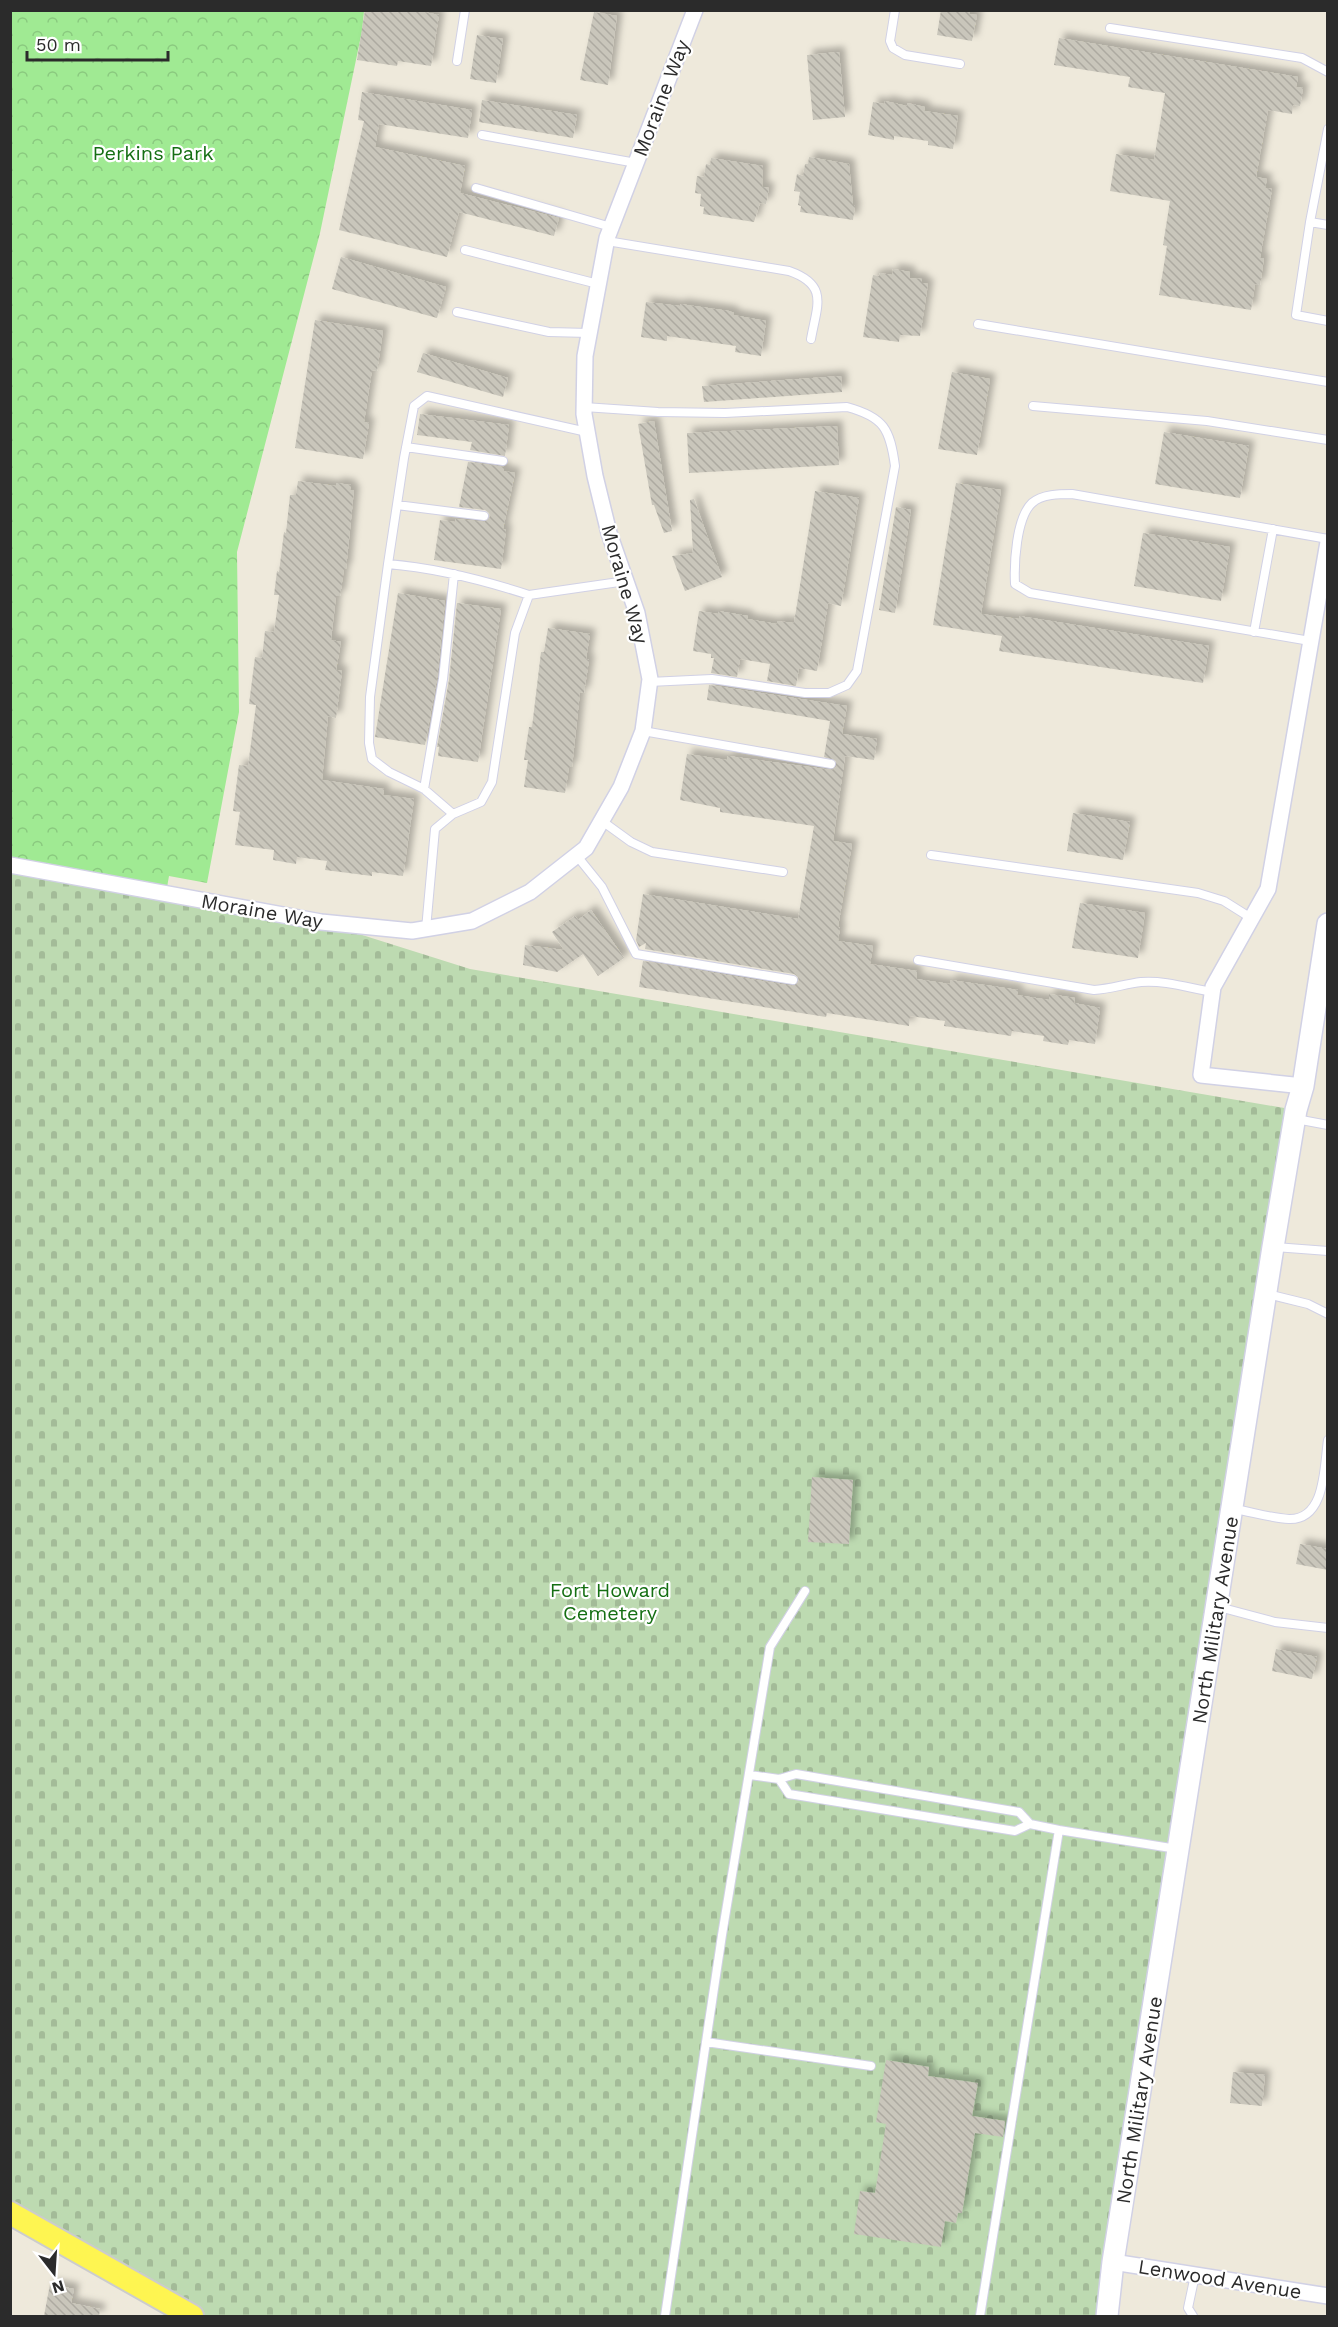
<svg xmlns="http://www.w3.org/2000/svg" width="1338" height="2327" font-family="'Work Sans',sans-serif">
  <defs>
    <pattern id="forest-crowns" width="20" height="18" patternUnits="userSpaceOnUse" patternTransform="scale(1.5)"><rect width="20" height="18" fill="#a0ea93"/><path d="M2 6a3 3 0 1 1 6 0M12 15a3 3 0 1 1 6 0" fill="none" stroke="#8ac97f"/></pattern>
    <pattern id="cemetery-stones" width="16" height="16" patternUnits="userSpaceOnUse" patternTransform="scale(1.5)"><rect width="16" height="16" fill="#bddab1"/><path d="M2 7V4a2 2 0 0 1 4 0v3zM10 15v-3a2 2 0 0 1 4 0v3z" fill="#a3bb98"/></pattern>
    <pattern id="building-back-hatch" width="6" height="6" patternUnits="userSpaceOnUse" patternTransform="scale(1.5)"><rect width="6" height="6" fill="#c9c6bb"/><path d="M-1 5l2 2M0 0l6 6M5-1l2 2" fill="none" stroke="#adaaa1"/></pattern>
    <filter id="shadow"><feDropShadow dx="5.5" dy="-5.5" stdDeviation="3" flood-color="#0004"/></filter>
  </defs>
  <rect width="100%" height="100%" fill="#eee9db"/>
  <path fill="url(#forest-crowns)" d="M11,11H364L362,31L320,233L237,552L239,712L207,883L169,876L166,893L11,864Z"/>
  <path fill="url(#cemetery-stones)" d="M11,865L321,922L470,969L1296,1110L1107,2316H192L11,2213Z"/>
  <path fill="url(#building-back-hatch)" filter="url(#shadow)" d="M365,10H414L439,15L431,66L398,61L397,66L357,60Z
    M941,10H970L969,14L977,15L972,41L937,35Z
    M594,12L617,16L608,85L580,80Z
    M477,35L503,39L496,83L470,79Z
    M1059,38L1298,77L1296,87L1303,88L1300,106L1293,105L1292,114L1268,110L1256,177L1267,179L1265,188L1272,189L1260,258H1264L1260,285L1255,284L1251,310L1159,295L1167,246L1163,245L1170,201L1110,191L1116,154L1154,160L1165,93L1128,87L1130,77L1054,65Z
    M839,52L845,117L813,120L807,55Z
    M362,92L472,110L468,138L379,124L375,147L465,166L460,193L559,218L554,236L459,212L447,257L339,230L364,121L358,120Z
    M482,100L577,115L573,138L479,122Z
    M885,101L907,106V103L925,107L924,111L958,116L953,149L928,145V141L894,136V140L868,135L873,102L884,104Z
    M809,157L849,164L853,205H855L853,220L800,212L801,206L798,205L800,192L794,191L797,174L803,176L805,164H808Z
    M711,158L763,166L762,187L769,188L766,204L760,203L754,222L703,214L704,207L700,206L701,194L695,193L697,176L704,177L706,164L710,165Z
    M341,257L446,287L437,318L332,289Z
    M893,269L910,272V278L922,279V283L928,284L920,336L900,335L899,342L863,337L873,275L879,276L880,273L892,275Z
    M646,302L680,306V304L729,311L734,313L733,315L766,321L761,356L735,352L736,346L667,336V341L641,337Z
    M315,320L383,331L377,371L372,370L364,422L369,423L363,459L295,448Z
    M423,353L508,378L503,397L417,372Z
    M952,372L990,379L977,455L938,449Z
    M841,376L842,392L704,402L702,386Z
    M420,414L509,425L505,456L470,450L472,442L417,435Z
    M654,421L672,531L664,533L654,505H652L638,424Z
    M837,426L839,465L689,473L687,433Z
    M1164,432L1249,446L1240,498L1155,484Z
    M468,462L504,467V471L515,473L503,529L506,530L501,569L434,560L440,520L455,522L456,519L484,522L490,517L489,513L485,510L459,507Z
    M298,481L336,486V483L351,485L350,490H354L346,569H344L340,596H336L331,640L341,642L336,670L342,671L336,718L328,716L322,780L384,789L383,795L414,799L403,876L372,872V876L325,870L327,861L297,857L296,864L273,860L274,850L235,845L240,812L233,811L239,765L248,766L256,705L249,704L255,657L262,658L265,631L274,632L279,595H274L277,571L279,572L284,532L286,533L290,495H296Z
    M956,483L1001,490L981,614L1019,619V616L1209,646L1203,683L999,651L1002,636L933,625Z
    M815,491L859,498L841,606L828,603L817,671L799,668L796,686L767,681L770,664L740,659L737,677L711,673L714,658H711V654L693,651L699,611L718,614V611L748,616L747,619L777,624V621L794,623Z
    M694,499L722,577L685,591L672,556L693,553L690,500Z
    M896,507L911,510L895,613L879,610Z
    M1143,533L1230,547L1221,601L1134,586Z
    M398,593L445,601L437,678L425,745L375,737Z
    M457,603L501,609L478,762L438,756L439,747H437L449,680Z
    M548,628L590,634L586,659L589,660L584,693L580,692L572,767H569L565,793L524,787L528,760H524L529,727H532L541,652H544Z
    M709,685L847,706L842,734L877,739L874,760L845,756L833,841L852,844L838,927L840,928L838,941L873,946L870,964L917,971L916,979L950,984V980L992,986L1018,990L1017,995L1049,1000V994L1075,998L1074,1003L1100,1008L1095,1044L1069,1040L1068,1045L1043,1041L1044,1036L1012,1031L1011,1036L944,1026L945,1021L910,1016L909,1026L827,1013L826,1017L639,987L643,961L792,986L799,982L798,977L794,974L645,949L646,943L639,947L636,940L643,894L798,919L814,826L720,812V808L680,800L687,754L727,760L728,756L832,770L836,767V761L824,757L830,721L707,700Z
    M1073,813L1130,822L1123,860L1067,851Z
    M1080,903L1145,913L1138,958L1072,948Z
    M591,910L624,958L598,976L583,954L557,972L523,965L525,945L564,950L552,932L575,916L578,920Z
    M812,1477L853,1480L849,1544L808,1542Z
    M1300,1544L1328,1549V1570L1296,1564Z
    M1276,1649L1317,1657L1312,1679L1272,1671Z
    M886,2060L929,2067L928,2076L978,2083L972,2116L1005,2121L1003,2137L975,2133L962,2213H958L956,2223L945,2221L941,2247L854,2234L860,2191L875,2193L886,2124L876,2122Z
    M1233,2072L1265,2075L1262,2106L1230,2103Z
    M50,2284L74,2289L71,2303L100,2309L99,2316H44Z"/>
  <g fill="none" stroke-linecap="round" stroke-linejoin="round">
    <g stroke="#d1d1e5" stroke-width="10">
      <path id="service" d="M895,10L890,41L893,48L905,55L960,64
        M1110,28L1302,58L1328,72
        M457,61L465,10
        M482,135L636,163
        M476,188L611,227
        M1310,222L1328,129
        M1328,225L1310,222L1296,315L1328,321
        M607,241L789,271C829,285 817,305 811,339
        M465,250L598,284
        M457,312L549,332L589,333
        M978,324L1328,382
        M1033,406L1207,421L1328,440
        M584,407L658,412L725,413L847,407C884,417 890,429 895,466L857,671L847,685L829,693H805L712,679L649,682
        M406,447L503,461
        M397,505L484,516
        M388,564L404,458L414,406L427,396L587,432
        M1254,632L1273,529
        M1310,641L1030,593L1015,584C1014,564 1016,518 1032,503C1042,494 1060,494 1072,494L1328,539
        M643,731L831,764
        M424,789L443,679L454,574
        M453,814L424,789L389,772L372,759L369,743L370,697L388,564C436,568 483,580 529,595
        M602,821L631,842L652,852L783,872
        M931,855L1198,893L1224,901L1251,918
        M577,856L602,887L636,954L793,980
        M426,929L435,829L453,814L481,802L492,782L515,633L529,595L626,581
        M918,960L1094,990C1110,989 1125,984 1141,982C1164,980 1189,988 1212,992
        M1296,1119L1328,1125
        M1275,1247L1328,1251
        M1267,1294L1308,1304L1328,1314
        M1234,1509C1252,1512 1271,1518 1289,1519C1326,1520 1324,1466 1328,1440
        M1219,1607L1275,1622L1328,1628
        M750,1775L779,1779L796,1774L1019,1812L1030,1824
        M779,1779L789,1794L1015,1831L1030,1824L1059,1830
        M706,2042L871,2066
        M665,2316L722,1935L770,1647L805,1591
        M980,2316L1059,1830L1177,1849
        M1193,2316L1188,2308L1195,2275"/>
    </g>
    <g stroke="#d1d1e5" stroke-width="18">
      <path id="minor" d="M10,865L321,922L412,931L472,921L530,892L586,848L621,787L643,731L650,679L637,613L609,533L595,476L584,414L585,356L607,238L695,10
        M1303,1086L1201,1075L1213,987L1268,889L1328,542
        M1113,2262L1328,2296"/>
    </g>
    <g stroke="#d1d1e5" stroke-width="24">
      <path id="secondary" d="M1107,2316L1113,2262L1273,1247L1296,1110L1303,1086L1328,924"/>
    </g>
    <g stroke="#ccc" stroke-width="26">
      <path id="primary" d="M10,2213L192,2316"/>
    </g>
    <use href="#service" stroke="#fff" stroke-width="8"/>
    <use href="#minor" stroke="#fff" stroke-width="15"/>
    <use href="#secondary" stroke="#fff" stroke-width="21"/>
    <use href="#primary" stroke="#fef551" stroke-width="22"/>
  </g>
  <g text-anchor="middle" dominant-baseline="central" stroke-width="4.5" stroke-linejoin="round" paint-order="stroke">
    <g font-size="20" fill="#2b2b2b" stroke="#fff">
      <text transform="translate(661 98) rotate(-69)">Moraine Way</text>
      <text transform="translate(625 584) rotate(74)">Moraine Way</text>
      <text transform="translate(262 911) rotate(10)">Moraine Way</text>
      <text transform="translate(1215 1620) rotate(-81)">North Military Avenue</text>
      <text transform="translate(1139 2100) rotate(-81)">North Military Avenue</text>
      <text transform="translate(1220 2279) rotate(9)">Lenwood Avenue</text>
    </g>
    <g font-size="20" fill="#156f13" stroke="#fff">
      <text x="153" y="153">Perkins Park</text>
      <text x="610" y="1590">Fort Howard<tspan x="610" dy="23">Cemetery</tspan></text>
    </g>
  </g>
  <rect width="1338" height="2327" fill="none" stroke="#2b2b2b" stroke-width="24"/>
  <g transform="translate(54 2273) rotate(163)" stroke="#ffffff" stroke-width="4.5" paint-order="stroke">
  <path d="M0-4.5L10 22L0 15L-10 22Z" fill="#2b2b2b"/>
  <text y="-9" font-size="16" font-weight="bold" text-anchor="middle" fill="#2b2b2b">N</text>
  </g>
  <path d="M27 51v9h141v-9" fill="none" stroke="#2b2b2b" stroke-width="3"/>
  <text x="36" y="51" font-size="18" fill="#2b2b2b" stroke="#ffffff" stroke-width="4.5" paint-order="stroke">50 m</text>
</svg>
